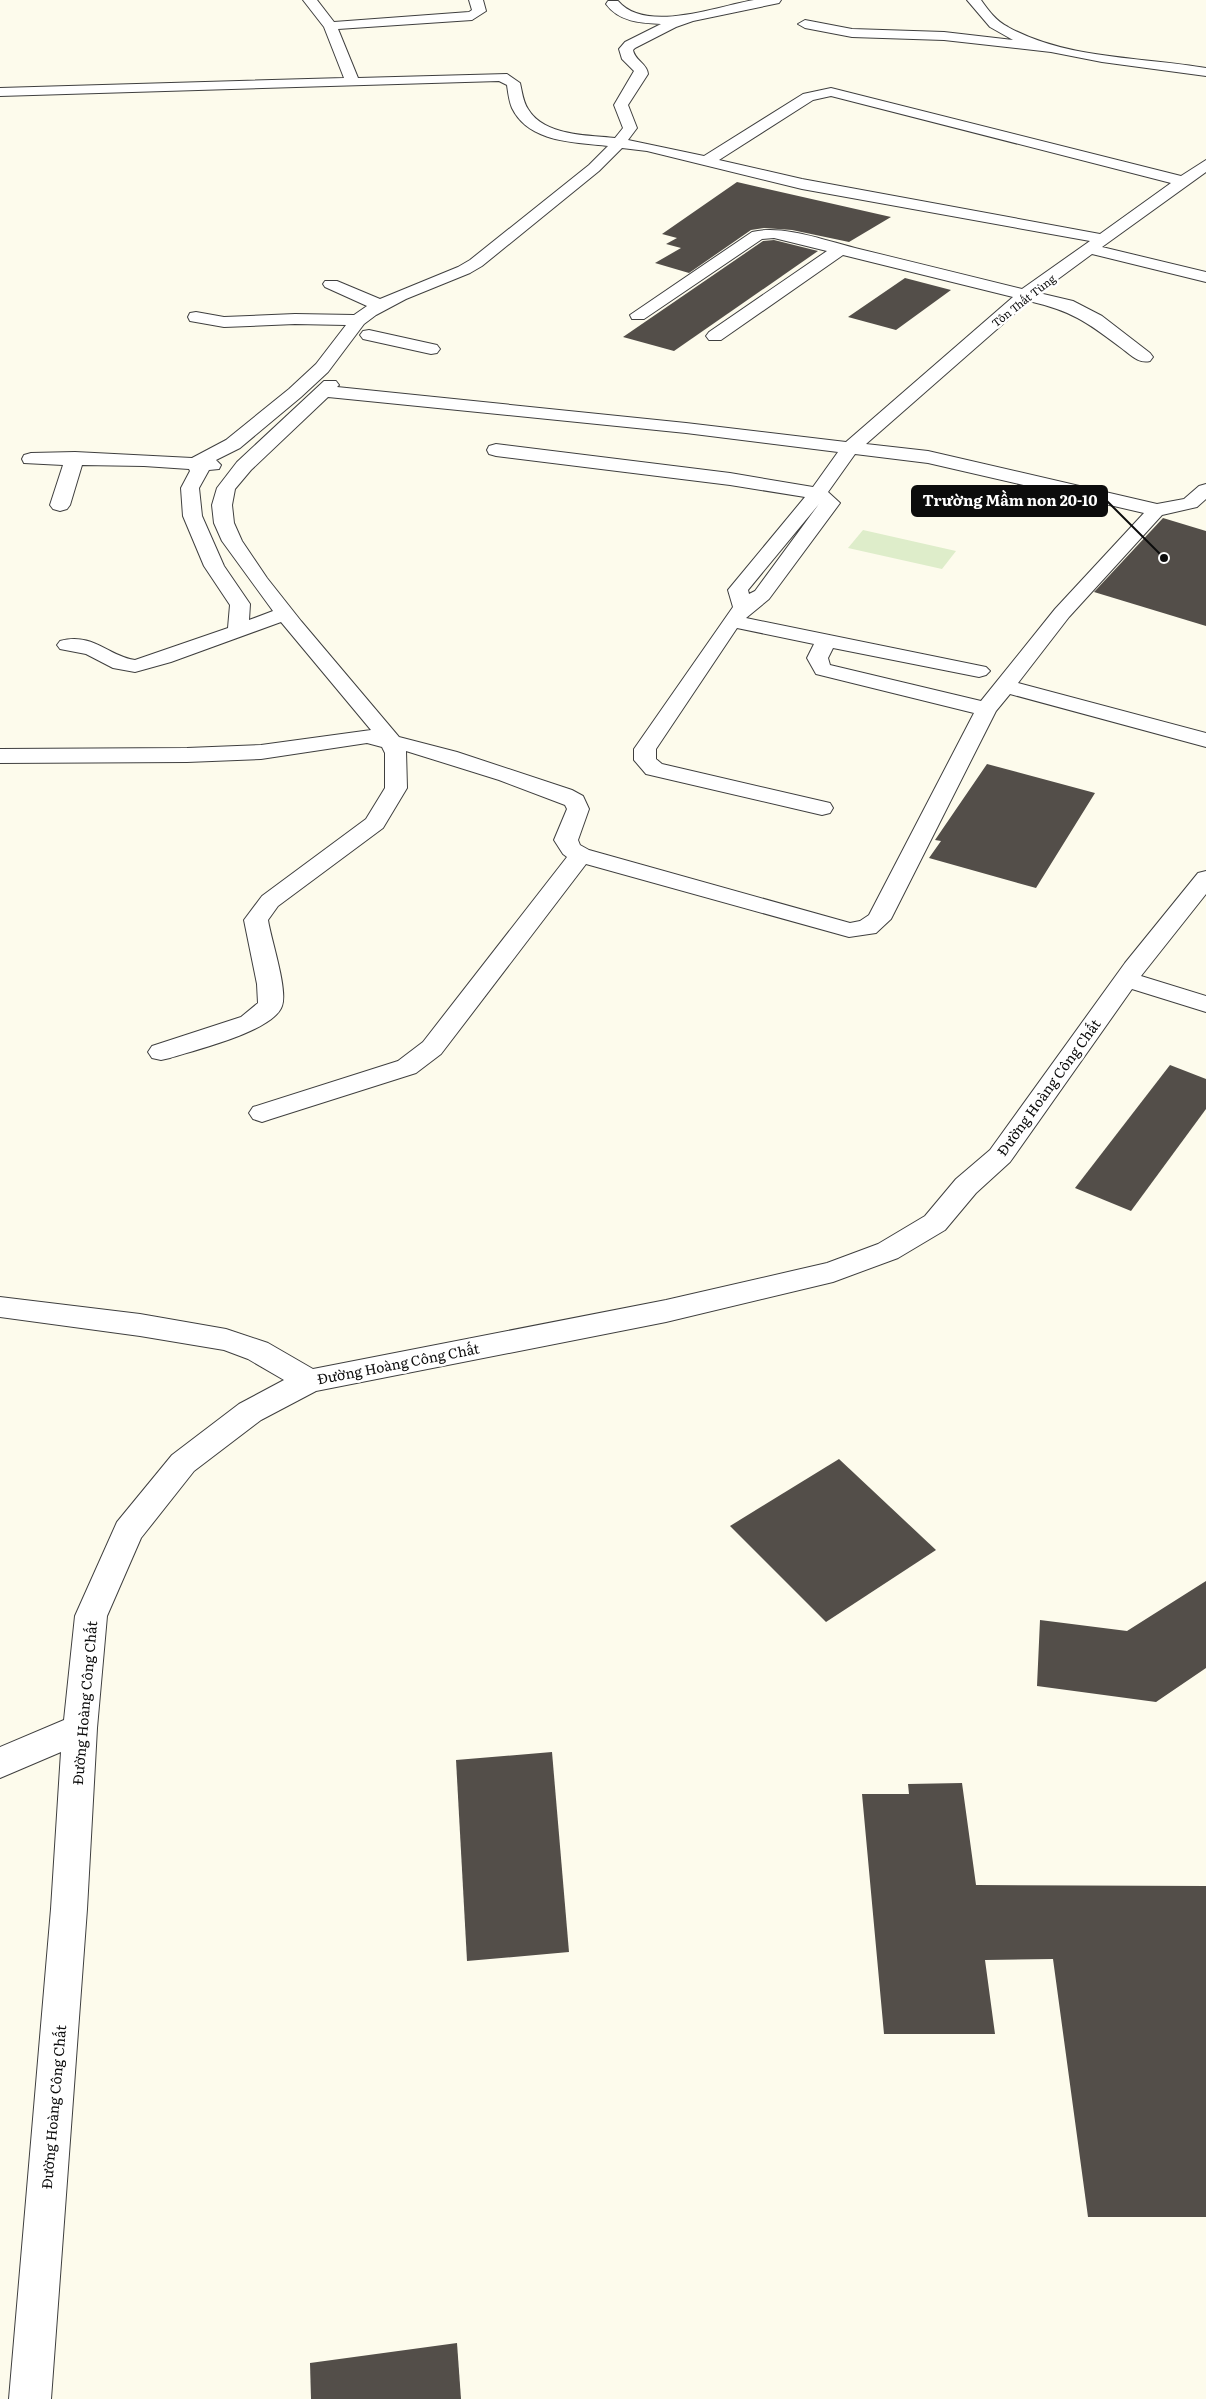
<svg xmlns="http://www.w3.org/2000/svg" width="1206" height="2399" font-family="Literata,serif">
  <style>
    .pitch { fill: #deedca }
    .building { fill: #534e49 }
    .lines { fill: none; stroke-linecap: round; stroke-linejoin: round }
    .minor-casing { stroke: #3f3f3f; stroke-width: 2 }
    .minor { fill: #fff; fill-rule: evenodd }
    .labels { text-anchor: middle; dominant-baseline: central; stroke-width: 5; stroke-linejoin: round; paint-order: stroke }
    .far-street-label { font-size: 11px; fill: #0c0c0c; stroke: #fff }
    .street-label { font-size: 14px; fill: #0c0c0c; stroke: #fff }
    .leader { fill: none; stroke: #0c0c0c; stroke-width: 2 }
    .callout-dot { fill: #0c0c0c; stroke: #fff; stroke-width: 2 }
    .callout { fill: #0c0c0c; stroke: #0c0c0c; stroke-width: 2 }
    .callout-label { font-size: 15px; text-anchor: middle; font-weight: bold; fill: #fff }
  </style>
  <rect width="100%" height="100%" fill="#fdfbec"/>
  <path class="pitch" d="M863,530L956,551L942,569L848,548Z"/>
  <g class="building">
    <path d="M737,182L891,217L849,242L792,230L764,228L751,230L689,273L655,263L681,248L666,244L677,238L662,234Z"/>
    <path d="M774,240L818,251L674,351L623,337L763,241Z"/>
    <path d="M905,278L951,290L896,330L848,317Z"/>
    <path d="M1163,518L1206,531V626L1094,592Z"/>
    <path d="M987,764L1095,793L1036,888L929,858L941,841L935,840Z"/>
    <path d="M1170,1065L1206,1079V1109L1131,1211L1075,1188Z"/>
    <path d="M839,1459L936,1550L826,1622L730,1526Z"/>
    <path d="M1206,1581V1668L1156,1702L1037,1686L1040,1620L1127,1631Z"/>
    <path d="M552,1752L569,1952L467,1961L456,1760Z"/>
    <path d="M962,1783L976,1885L1206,1886V2217H1088L1053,1959L985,1960L995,2034H884L862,1794H909L908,1784Z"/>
    <path d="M457,2343L461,2399H311L310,2363Z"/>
  </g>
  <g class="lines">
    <g class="minor-casing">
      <g id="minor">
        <path d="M303,0H317L334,22L469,12L472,10L469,0H483L486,11L472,20L338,29L358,78L507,74L520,83C522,91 523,102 528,109C544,136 587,135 615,138L623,128L614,105L634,71L622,59L619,49L625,42L661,24C641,23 619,22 606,4L608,1H618C646,34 718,6 754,0C762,0 772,0 781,0L779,3L693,21L676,27L635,48L633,50C635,61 647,63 648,74L628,105L637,128L628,140L704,156L803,94L831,88L1181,176L1206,160V172L1102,247L1206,272V282L1092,254L1039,293L1073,301L1102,316L1150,353L1153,357L1150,361C1138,364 1130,354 1120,347C1086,321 1071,311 1029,301L866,444L928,451L1157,504L1184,499L1199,486L1206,484V499L1197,507L1162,515L1069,617L1018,683L1206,733V747L1010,694L996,711L891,919L876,933L849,937L586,864L441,1054L416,1073L271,1119L262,1122L253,1119L249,1113L253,1107L398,1061L423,1042L567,857L563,854L554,840L567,809L565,805L499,780L406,751L407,788L383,828L278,906L268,920C271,940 288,989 282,1006C274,1031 195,1050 170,1058L161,1060L152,1058L148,1052L152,1046L241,1017L258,1003L257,984L244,920L262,896L366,819L385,788V753L382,747L367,743L261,759L187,762L0,763V749L187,748L261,745L371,730L281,622L171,662L135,672L113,668L86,654L60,649L57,645L60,641C93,632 108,656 135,660L228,628L230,605L204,566L183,516L181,488L190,471L189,469L144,466L82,465L70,505L67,509L60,511L53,509L50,505L63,465L24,463L22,459L24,455L31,453L75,452L192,458L226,440L289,389L316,364L346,325L295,324L224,327L190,321L188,317L190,313L196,312L224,317L295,314L354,315L367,306L325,287L323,284L325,281H337L380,299L458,267L470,260L589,165L608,146C575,142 529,143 512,108C509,101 508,92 507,85L499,81L0,96V88L344,78L324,27ZM831,96L1171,183L1100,234L802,179L719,160L813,100ZM622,148L647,151L802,189L1090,241L1022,289C968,276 914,262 859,249C829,242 784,224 752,232L630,315L632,319H644L762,239L774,238L827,251L709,332L706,336L709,340H721L843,255L1013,297L846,442L686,423L337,387L339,385L336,381H324L237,462L217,488L212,505L214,523L222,541L273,611L249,620L250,604L224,566L202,516L199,488L209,470L219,469L221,465L216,460L240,448L301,397L328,372L364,324L376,315L406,299L470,273L482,266L599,171ZM328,397L686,433L838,452L813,487L730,473L496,444L489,446L487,450L489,454L496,456L730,485L805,497L728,590L733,607L634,749V760L646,774L822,815L830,813L833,808L830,803L662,764L656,759V749L737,628L814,644L807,658L816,674L974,713L869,915L860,921L850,923L589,850L580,845L578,840L589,809L583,796L572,790L457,752L399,737L301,621L267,578L242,541L234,523L232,505L235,489L251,470ZM855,454L928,463L1144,513L1055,609L981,701L830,665L828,658L833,648L979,677L986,675L990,671L986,667L746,618L769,599L840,503L828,492ZM819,504L755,591L749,594L748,590Z"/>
        <path d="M967,0H981C988,10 996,21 1008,27C1065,59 1142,57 1206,68V76L1102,62L1051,52L944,40L852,37L805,28L798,24L805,20L852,29L944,32L1013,40L990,27Z"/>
        <path d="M369,330L437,345L440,349L437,353L431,354L363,339L360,335L363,331Z"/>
        <path d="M1206,871V894L1141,976L1206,996V1012L1132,989L1010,1162L976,1193L945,1230L898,1258L833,1282L666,1322L316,1391L261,1420L194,1471L141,1538L107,1616L97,1728L87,1909L51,2399H9L51,1909L61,1752L0,1778V1747L64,1720L75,1616L117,1522L172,1455L239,1404L284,1380L248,1359L224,1350L140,1336L0,1317V1297L140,1314L226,1329L268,1343L313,1369L666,1300L827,1263L878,1244L925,1216L956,1179L990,1150L1125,963L1198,873Z"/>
      </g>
    </g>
    <use href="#minor" class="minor"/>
  </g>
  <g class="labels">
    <g class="far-street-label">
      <text transform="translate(1023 300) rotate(-38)">Tôn Thất Tùng</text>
    </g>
    <g class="street-label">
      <text transform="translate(1048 1087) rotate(-54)">Đường Hoàng Công Chất</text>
      <text transform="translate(398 1363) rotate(-11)">Đường Hoàng Công Chất</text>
      <text transform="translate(84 1703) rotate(-85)">Đường Hoàng Công Chất</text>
      <text transform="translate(53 2107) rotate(-85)">Đường Hoàng Công Chất</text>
    </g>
  </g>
  <path class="leader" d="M1164 558L1107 501"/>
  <circle class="callout-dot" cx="1164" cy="558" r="5"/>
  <rect class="callout" x="912" y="486" width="195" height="30" rx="5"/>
  <g class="callout-label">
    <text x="1010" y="506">Trường Mầm non 20-10</text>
  </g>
</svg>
